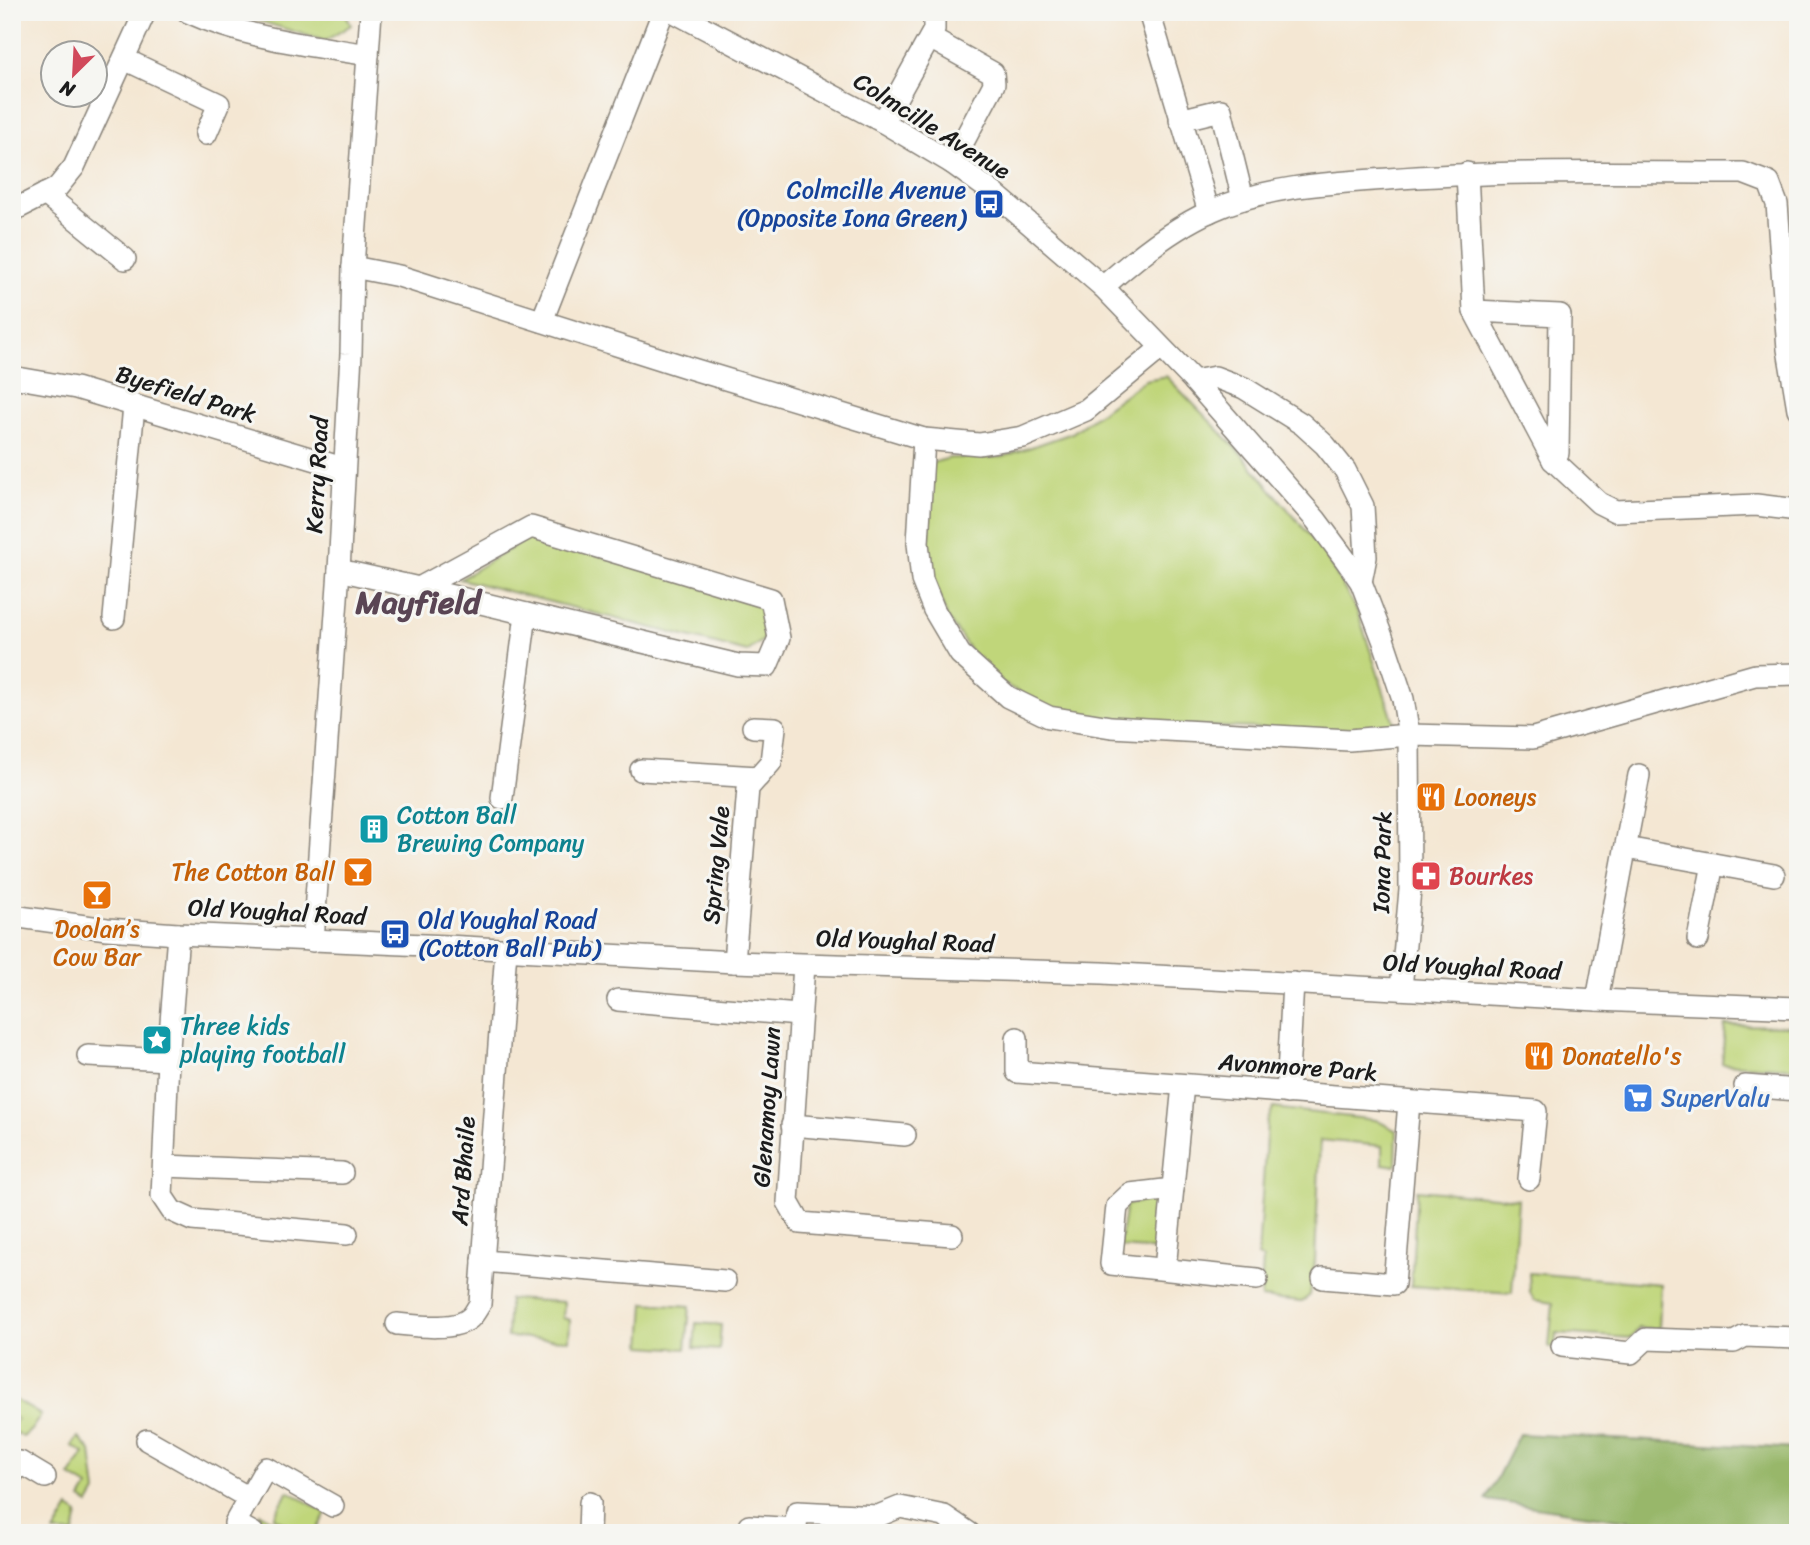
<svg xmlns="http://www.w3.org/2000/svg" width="1810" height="1545" font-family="Sriracha,sans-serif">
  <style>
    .green { fill: #c0d67a; stroke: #6e794b; stroke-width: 2 }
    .forest { fill: #98b76a; stroke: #5a6a43; stroke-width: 2 }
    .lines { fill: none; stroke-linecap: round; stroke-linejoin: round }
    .minor-casing { stroke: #888278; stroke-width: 24 }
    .minor { stroke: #fff; stroke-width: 21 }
    .labels { text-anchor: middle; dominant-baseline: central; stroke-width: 6; stroke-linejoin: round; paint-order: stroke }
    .street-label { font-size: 24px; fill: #1c1c1c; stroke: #f6f6f2 }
    .transit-label { font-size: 24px; fill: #164399; stroke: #f6f6f2; text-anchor: end }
    .food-label { font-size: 24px; fill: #c56008; stroke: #f6f6f2; text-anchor: start }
    .culture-label { font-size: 24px; fill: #0d838f; stroke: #f6f6f2; text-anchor: start }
    .health-label { font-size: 24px; fill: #be3a42; stroke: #f6f6f2; text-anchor: start }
    .shop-label { font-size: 24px; fill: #366cbe; stroke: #f6f6f2; text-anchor: start }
    .district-label { font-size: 32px; font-weight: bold; fill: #5a4554; stroke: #f6f6f2 }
  </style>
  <rect width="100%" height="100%" fill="#f6f6f2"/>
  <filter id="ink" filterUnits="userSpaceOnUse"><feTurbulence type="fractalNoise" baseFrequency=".0143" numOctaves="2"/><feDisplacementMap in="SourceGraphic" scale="14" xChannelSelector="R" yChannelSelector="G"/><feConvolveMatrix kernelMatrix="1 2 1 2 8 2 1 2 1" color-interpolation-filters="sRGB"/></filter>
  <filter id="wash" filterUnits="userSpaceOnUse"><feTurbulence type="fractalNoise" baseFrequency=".00686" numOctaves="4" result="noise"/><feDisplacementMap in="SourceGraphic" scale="28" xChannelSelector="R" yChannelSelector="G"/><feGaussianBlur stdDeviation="1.57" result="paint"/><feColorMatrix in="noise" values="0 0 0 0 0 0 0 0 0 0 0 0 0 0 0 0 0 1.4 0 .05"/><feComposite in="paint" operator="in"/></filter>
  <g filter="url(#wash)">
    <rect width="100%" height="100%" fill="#f4e7d3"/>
    <g class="green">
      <path d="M230,12H345L351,25L325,41Z"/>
      <path d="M1166,376L1239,451L1322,550L1358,613L1397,732L1156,725L1053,712L987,674L947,617L928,566L931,463L950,458L1002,457L1072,433L1145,380Z"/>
      <path d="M533,535L757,604L768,619L763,640L747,652L460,579Z"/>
      <path d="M1725,1025L1798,1026V1068L1722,1064Z"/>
      <path d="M1273,1108L1376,1120L1397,1131L1396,1166L1382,1164V1146L1320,1140L1315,1261L1310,1295L1302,1302L1261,1298L1263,1259L1258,1256L1267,1122Z"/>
      <path d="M1417,1190L1518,1199L1512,1293L1411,1286Z"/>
      <path d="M1161,1197V1250L1119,1247L1126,1205Z"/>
      <path d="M1529,1273L1661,1284L1659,1328H1639L1631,1338L1556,1333L1555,1348L1549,1347L1553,1303L1534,1300L1530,1292Z"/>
      <path d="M509,1299L564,1302L563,1318L570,1320L569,1340L507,1337Z"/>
      <path d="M645,1303L690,1306L686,1349L642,1346Z"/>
      <path d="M696,1323L721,1325L719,1350L694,1348Z"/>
      <path d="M12,1398L41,1415L31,1430L23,1437L16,1433L13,1439L12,1427L17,1419L12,1416Z"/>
      <path d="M78,1437L91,1451L96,1492L89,1504L81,1499L88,1487L70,1476L84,1453L72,1446Z"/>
      <path d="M288,1491L326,1513L315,1533H302L274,1517Z"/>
      <path d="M69,1508L78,1514L74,1533H54Z"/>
      <path d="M260,1513L293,1532L266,1533L258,1524Z"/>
    </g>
    <path class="forest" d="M1519,1434L1798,1449V1515L1790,1533H1714L1486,1500Z"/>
  </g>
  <g filter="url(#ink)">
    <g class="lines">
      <g class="minor-casing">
        <g id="minor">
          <path d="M188,12C245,38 307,45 368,55"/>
          <path d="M674,12L883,122L952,163L995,194L1103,287L1194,381L1316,520L1345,559L1361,582L1384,642L1403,699L1409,735L1410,890L1401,989"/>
          <path d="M1149,12L1209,212"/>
          <path d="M930,38L993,73L994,84L952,163"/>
          <path d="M124,59L219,104L206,134"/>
          <path d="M1180,120L1221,110L1243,199"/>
          <path d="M883,122L934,30V12"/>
          <path d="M1467,173L1474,311L1553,460L1599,503L1615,511L1756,505L1798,510"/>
          <path d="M45,194L125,259"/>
          <path d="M12,211L57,188L74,167L145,12"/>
          <path d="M353,267L399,276L686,367L924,439L979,444L1023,437L1086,410L1161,348"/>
          <path d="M1103,287C1133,260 1175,227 1211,211C1267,186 1328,183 1388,179C1506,170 1624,173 1743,173L1769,183L1777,204L1788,349L1798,409"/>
          <path d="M1474,311L1560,315L1558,453L1553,460"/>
          <path d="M542,321L663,12"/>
          <path d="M12,377L76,388L343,468"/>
          <path d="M1194,381L1215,377L1244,388L1302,424L1325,445L1345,470L1363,506L1366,557L1361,582"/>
          <path d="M924,439L918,543L922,580L934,610L960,654L1008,697L1049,717L1111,727L1349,740L1409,735L1533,738L1755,675L1798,674"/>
          <path d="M339,570L419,588L738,665L767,666L779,638L771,599L531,527L419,588"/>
          <path d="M114,618L134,406"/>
          <path d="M641,770L758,777"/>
          <path d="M502,798L526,614"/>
          <path d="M1626,848L1774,875"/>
          <path d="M12,916L107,929L178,934L447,946L734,962L1102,973L1597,1000L1798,1008"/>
          <path d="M178,934L168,1060L162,1196L172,1211L192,1220L347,1234"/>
          <path d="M1698,939L1713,864"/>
          <path d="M313,941L339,570L351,354L353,267L371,12"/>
          <path d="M734,962L748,788L771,762L775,728L753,727"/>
          <path d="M804,965L788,1202L800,1223L952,1235"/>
          <path d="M618,1000L799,1015"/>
          <path d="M1597,1000L1639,775"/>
          <path d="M1017,1038V1072L1536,1111L1529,1179"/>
          <path d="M88,1056L168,1060"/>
          <path d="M1745,1086L1798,1090"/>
          <path d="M1287,1093L1293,983"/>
          <path d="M792,1125L905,1135"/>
          <path d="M164,1166L342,1173"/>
          <path d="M1173,1189L1130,1194L1117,1206L1111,1264L1257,1279"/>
          <path d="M483,1261L725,1281"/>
          <path d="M1165,1269L1183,1085"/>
          <path d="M1323,1278L1394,1284L1409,1102"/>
          <path d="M397,1324C415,1326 456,1331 470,1318C474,1315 477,1308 480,1304L506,950"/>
          <path d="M1562,1346L1631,1353L1646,1339L1734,1342L1745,1336L1798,1338"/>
          <path d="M147,1440L249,1498"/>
          <path d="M12,1475L20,1462L45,1477"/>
          <path d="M749,1526L796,1529L797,1512L878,1516L900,1507L944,1516L969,1533"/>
          <path d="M253,1533L235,1523L266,1468L333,1506"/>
          <path d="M589,1533L590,1503"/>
        </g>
      </g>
      <use href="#minor" class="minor"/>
    </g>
  </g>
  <defs>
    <g id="bus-square" transform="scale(1.575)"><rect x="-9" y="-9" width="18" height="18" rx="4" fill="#1a4fb4" stroke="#f6f6f2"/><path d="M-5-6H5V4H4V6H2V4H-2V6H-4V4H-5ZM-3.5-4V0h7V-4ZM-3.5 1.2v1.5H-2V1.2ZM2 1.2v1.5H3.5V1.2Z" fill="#fff"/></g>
    <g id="restaurant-square" transform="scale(1.575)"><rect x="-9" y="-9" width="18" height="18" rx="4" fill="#e8710a" stroke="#f6f6f2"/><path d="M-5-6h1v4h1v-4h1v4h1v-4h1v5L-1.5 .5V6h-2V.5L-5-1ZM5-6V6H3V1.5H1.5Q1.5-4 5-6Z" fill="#fff"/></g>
    <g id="building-square" transform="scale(1.575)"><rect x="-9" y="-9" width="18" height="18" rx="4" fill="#0f9aa8" stroke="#f6f6f2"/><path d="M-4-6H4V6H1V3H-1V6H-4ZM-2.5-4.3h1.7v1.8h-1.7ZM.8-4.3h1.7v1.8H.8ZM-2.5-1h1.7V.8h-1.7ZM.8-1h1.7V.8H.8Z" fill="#fff"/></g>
    <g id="bar-square" transform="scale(1.575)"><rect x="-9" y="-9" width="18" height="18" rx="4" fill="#e8710a" stroke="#f6f6f2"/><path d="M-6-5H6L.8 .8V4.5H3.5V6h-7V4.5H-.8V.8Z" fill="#fff"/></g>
    <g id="pharmacy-square" transform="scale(1.575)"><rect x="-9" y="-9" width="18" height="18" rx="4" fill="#e0444e" stroke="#f6f6f2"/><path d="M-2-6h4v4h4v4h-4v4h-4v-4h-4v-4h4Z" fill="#fff"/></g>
    <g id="sight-square" transform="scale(1.575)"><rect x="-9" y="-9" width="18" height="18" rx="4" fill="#0f9aa8" stroke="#f6f6f2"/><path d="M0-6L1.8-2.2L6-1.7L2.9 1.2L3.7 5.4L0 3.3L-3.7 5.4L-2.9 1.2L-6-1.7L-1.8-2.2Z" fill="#fff"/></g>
    <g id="supermarket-square" transform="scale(1.575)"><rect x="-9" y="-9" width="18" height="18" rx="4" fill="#3f7fe0" stroke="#f6f6f2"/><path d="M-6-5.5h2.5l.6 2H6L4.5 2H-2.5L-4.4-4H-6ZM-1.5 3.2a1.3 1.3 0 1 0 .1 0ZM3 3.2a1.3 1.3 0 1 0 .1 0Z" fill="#fff"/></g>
  </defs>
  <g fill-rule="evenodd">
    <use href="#bus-square" x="989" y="204"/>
    <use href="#restaurant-square" x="1431" y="797"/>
    <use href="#building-square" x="374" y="829"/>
    <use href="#bar-square" x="358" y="872"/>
    <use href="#pharmacy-square" x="1426" y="876"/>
    <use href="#bar-square" x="97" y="895"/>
    <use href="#bus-square" x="395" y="934"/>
    <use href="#sight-square" x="157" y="1040"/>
    <use href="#restaurant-square" x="1539" y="1056"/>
    <use href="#supermarket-square" x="1638" y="1098"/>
  </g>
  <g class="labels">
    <g class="street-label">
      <text transform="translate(932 126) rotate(32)">Colmcille Avenue</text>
      <text transform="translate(186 394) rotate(17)">Byefield Park</text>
      <text transform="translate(317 475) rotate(-87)">Kerry Road</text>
      <text transform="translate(1382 862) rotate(-89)">Iona Park</text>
      <text transform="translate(716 865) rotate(-85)">Spring Vale</text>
      <text transform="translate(277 912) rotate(3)">Old Youghal Road</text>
      <text transform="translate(905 941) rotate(2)">Old Youghal Road</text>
      <text transform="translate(1472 967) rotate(3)">Old Youghal Road</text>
      <text transform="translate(1298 1067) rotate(4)">Avonmore Park</text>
      <text transform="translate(767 1107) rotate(-86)">Glenamoy Lawn</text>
      <text transform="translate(463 1171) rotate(-86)">Ard Bhaile</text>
    </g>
    <g class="transit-label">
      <text x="966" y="190">Colmcille Avenue<tspan x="966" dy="28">(Opposite Iona Green)</tspan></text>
      <text x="418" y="920" text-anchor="start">Old Youghal Road<tspan x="418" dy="28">(Cotton Ball Pub)</tspan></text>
    </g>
    <g class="food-label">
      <text x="1454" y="797">Looneys</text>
      <text x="335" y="872" text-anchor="end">The Cotton Ball</text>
      <text x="97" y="929" text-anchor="middle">Doolan’s<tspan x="97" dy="28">Cow Bar</tspan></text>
      <text x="1562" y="1056">Donatello's</text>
    </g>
    <g class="culture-label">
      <text x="397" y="815">Cotton Ball<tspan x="397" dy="28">Brewing Company</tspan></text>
      <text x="180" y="1026">Three kids<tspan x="180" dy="28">playing football</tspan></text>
    </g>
    <g class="health-label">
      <text x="1449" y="876">Bourkes</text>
    </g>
    <g class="shop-label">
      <text x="1661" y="1098">SuperValu</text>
    </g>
    <g class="district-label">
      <text x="418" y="602">Mayfield</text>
    </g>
  </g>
  <rect width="1810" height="1545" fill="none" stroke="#f6f6f2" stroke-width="42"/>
  <g transform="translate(74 74) rotate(204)"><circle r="33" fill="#f6f6f2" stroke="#9f9f9c" stroke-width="2"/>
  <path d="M0-5L12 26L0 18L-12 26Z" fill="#d1495b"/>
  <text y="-10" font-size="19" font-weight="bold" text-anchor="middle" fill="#1c1c1c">N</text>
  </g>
</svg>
